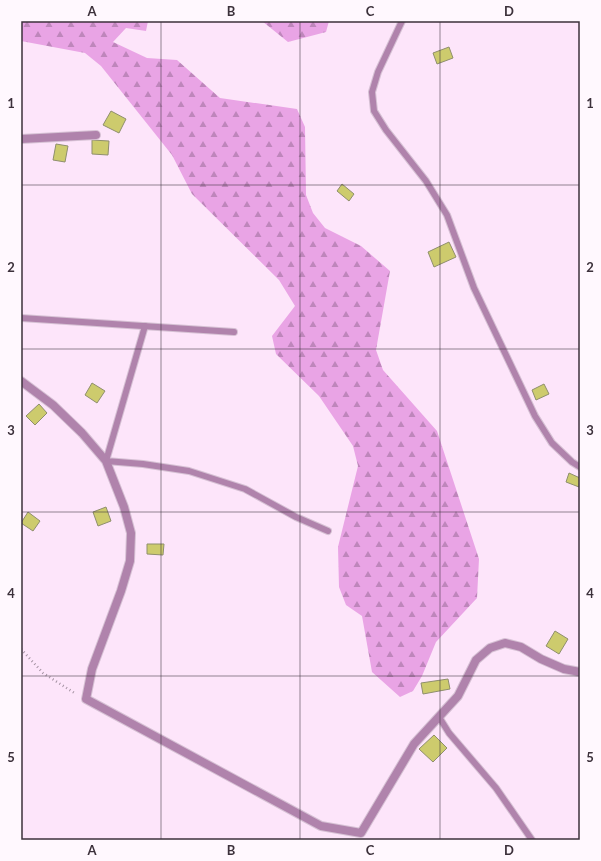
<svg xmlns="http://www.w3.org/2000/svg" width="601" height="861" font-family="Lato,sans-serif">
  <style>
    .forest { fill: url(#forest-firs) }
    .building { fill: #cdcb6d; stroke: #8f8f6d }
    .lines { fill: none; stroke-linecap: round; stroke-linejoin: round }
    .service-casing { stroke: #d6c1d4; stroke-width: 8 }
    .minor-casing { stroke: #d6c1d4; stroke-width: 10 }
    .path { stroke: #a593a3; stroke-width: 2.5; stroke-dasharray: 1 3; stroke-linecap: butt }
    .service { stroke: #b083ac; stroke-width: 6 }
    .minor { stroke: #b083ac; stroke-width: 8 }
    .grid { fill: none; stroke: #3c313b; stroke-width: 1; stroke-opacity: 0.55 }
    .neatline { fill: none; stroke: #3c313b; stroke-width: 1.5 }
    .grid-label { font-size: 13px; text-anchor: middle; font-weight: bold; fill: #3c313b }
  </style>
  <defs>
    <pattern id="forest-firs" width="22" height="20" patternUnits="userSpaceOnUse"><rect width="22" height="20" fill="#e9a4e5"/><path d="M5 1l3.5 6h-7zM16 11l3.5 6h-7z" fill="#be86bb"/></pattern>
  </defs>
  <rect width="100%" height="100%" fill="#fde5fa"/>
  <g class="forest">
    <path d="M21,21H148L146,31L126,28L113,42L147,58L177,60L220,98L297,109L305,127L306,195L313,213L325,228L361,246L390,271L376,350L383,370L437,431L479,559L477,598L436,642L422,676L413,691L400,697L372,672L362,616L346,605L339,587L338,547L358,466L353,446L319,396L276,354L272,336L295,306L279,280L192,194L172,155L101,66L85,53L21,41Z"/>
    <path d="M262,21H329L326,32L288,42Z"/>
  </g>
  <g class="building">
    <path d="M449,47L453,58L437,64L433,53Z"/>
    <path d="M111,111L126,119L119,133L103,125Z"/>
    <path d="M92,140L109,141L108,155L92,154Z"/>
    <path d="M56,144L68,146L65,162L53,160Z"/>
    <path d="M342,184L354,194L349,201L337,191Z"/>
    <path d="M449,242L456,257L434,267L428,252Z"/>
    <path d="M92,383L105,391L97,403L85,395Z"/>
    <path d="M544,384L549,394L536,400L532,390Z"/>
    <path d="M39,404L47,413L35,425L26,416Z"/>
    <path d="M569,473L580,478L579,487L566,482Z"/>
    <path d="M106,507L111,521L98,526L93,512Z"/>
    <path d="M28,512L40,521L33,531L21,523Z"/>
    <path d="M147,544H164L163,555L147,554Z"/>
    <path d="M555,631L568,639L559,654L546,646Z"/>
    <path d="M448,679L450,689L423,694L421,683Z"/>
    <path d="M434,735L447,748L433,762L419,749Z"/>
  </g>
  <g class="lines">
    <g class="service-casing">
      <g id="service">
        <path d="M402,21L378,72L372,92L374,111L386,130L426,181L447,215L474,288L535,416L552,443L572,462L580,467"/>
        <path d="M21,318L234,332"/>
        <path d="M145,326L106,461L143,464L189,471L245,489L296,517L328,531"/>
        <path d="M439,717L449,733L496,788L532,840"/>
      </g>
    </g>
    <g class="minor-casing">
      <g id="minor">
        <path d="M21,139L96,135"/>
        <path d="M21,381L53,405L82,433L106,461L124,507L131,533L130,561L121,591L92,669L86,699L321,826L361,833L414,744L458,696L476,660L490,648L505,643L521,647L541,659L564,669L580,672"/>
      </g>
    </g>
    <path class="path" d="M21,649L43,673L76,694"/>
    <use href="#service" class="service"/>
    <use href="#minor" class="minor"/>
  </g>
  <path class="grid" d="M161,21V840M300,21V840M440,21V840M21,185H580M21,349H580M21,512H580M21,676H580"/>
  <rect width="601" height="861" fill="none" stroke="#fff8fe" stroke-width="44"/>
  <rect x="22" y="22" width="557" height="817" class="neatline"/>
  <g class="grid-label">
    <text x="92" y="16">A</text>
    <text x="231" y="16">B</text>
    <text x="370" y="16">C</text>
    <text x="509" y="16">D</text>
    <text x="11" y="108">1</text>
    <text x="590" y="108">1</text>
    <text x="11" y="272">2</text>
    <text x="590" y="272">2</text>
    <text x="11" y="435">3</text>
    <text x="590" y="435">3</text>
    <text x="11" y="598">4</text>
    <text x="590" y="598">4</text>
    <text x="11" y="762">5</text>
    <text x="590" y="762">5</text>
    <text x="92" y="855">A</text>
    <text x="231" y="855">B</text>
    <text x="370" y="855">C</text>
    <text x="509" y="855">D</text>
  </g>
</svg>
